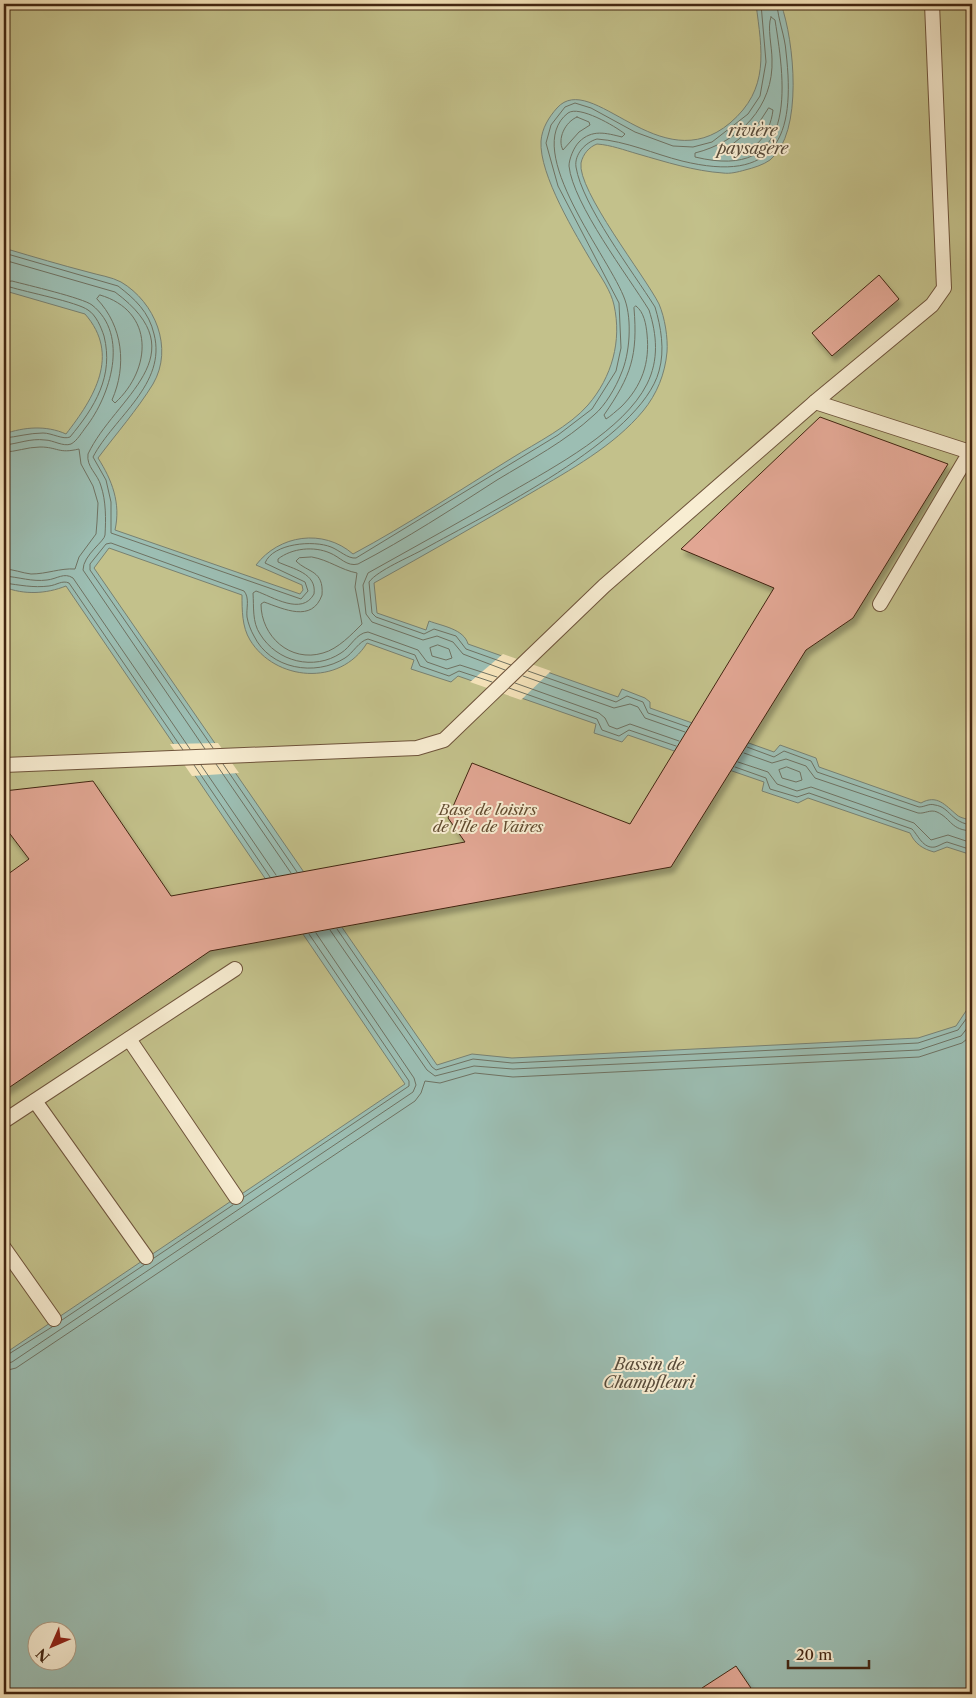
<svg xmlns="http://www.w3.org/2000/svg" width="976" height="1698" font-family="'Libre Caslon Text',serif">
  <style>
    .green { fill: #c3c18b; stroke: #82734e; fill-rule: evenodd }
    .water { fill: #9cbeb3; stroke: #788172; fill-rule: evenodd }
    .pier { fill: #f5e3ba }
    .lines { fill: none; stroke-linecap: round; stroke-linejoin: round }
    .shore { stroke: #6f7262; stroke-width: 1 }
    .building { fill: #e1a693; stroke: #422511; filter: url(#shadow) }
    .service-casing { stroke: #6f543b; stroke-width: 16 }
    .service { stroke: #f8edd2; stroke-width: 14 }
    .labels { text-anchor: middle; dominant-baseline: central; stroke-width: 4; stroke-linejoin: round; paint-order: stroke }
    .park-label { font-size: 15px; font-style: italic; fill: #624c30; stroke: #f8edd2 }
    .water-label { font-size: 16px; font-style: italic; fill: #584b3a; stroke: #f8edd2 }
  </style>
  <defs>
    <filter id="shadow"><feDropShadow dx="3" dy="5.5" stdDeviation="2.5" flood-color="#0004"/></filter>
  </defs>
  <rect width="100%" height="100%" fill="#f5e3ba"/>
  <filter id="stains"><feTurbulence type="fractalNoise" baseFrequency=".004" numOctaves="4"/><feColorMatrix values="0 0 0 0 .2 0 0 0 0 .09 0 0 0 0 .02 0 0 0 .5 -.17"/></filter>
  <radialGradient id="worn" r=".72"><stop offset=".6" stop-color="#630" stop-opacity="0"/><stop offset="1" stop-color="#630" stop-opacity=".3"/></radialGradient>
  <path class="green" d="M4,4H972V1694H4ZM38,1630H68V1660H38Z"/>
  <path class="water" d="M756,4H781C794,40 804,133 770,160C763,165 753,168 745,170C738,172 730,174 723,173C694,171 666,162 638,154C624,150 611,145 597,144C589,147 583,154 581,163C577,190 645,276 659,304C665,318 668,338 667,352C665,374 657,394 643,411C614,446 570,470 531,493C479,524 426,554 374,583L377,613L426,630L429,621C442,626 464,629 468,644L618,697L622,689L645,698L650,702V708L774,752L780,745L816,758L819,767L921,803C937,794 945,805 957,815C960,818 968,819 972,821V855L947,847L934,852C923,849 915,844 910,833L808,798L798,803L762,791L764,782L628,735L622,742L594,733L596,724L458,676L451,682L411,669L414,660L367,643C340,687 275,681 250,640C242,627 242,610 242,595L109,548L94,568L437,1065L472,1054L512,1058L918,1038L956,1026L972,1002V1694H4V1354L405,1084L66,586C46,594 24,595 4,587V434C24,427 46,425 66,434C94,398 121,355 85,314L9,292L4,295V244L7,249C34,257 61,265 88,272C98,275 112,277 121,282C155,302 174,348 153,384C137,410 116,434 98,458C112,480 121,503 115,530L300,594L303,590L302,585L256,565C279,535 323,528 353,554C407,525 460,490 512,458C536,443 570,426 588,405C612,377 622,341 614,305C611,291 601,277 593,264C576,235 539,175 541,141C542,128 549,117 557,108C592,69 660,182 730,123C770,89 762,51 756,4ZM38,1630H68V1660H38Z"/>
  <g class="pier">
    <path d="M503,654L551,671L521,700L470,682Z"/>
    <path d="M218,743L239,773L192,776L170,744Z"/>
  </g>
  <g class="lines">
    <g class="shore">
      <path d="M771,17L775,20C786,88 798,182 695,157V153C739,142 774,107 772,59C772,47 767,27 771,17Z"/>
      <path d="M769,108L773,110C770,136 752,157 725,154V150L758,124Z"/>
      <path d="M577,117L589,122L590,125L579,132L563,150C557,139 565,122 577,117Z"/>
      <path d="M4,253L118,286C135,299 149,312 154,334C167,384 114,417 93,457L106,480L111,502V533L301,599L308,591L305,582L265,563C273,543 314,540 331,547C339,550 348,559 356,558L558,435L592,409L616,371L621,348L619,303L558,186L546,143L551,125L565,107L575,103L591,108L635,132L673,146L693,147L712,142L748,114L760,96L766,62L761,4"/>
      <path d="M4,260L115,292C200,355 115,397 88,454C86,467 98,474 101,486C106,501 106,519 105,535C105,541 83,555 83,570L205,749"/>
      <path d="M4,282L12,281C27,285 83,298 92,305C130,335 110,396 86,427C82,432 77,441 71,444C63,447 53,440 45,440C30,438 18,444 4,445"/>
      <path d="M4,289L10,287C26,292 77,302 88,310C96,315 101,327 104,336C114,376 95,407 70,437C63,440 52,433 43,433C29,433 17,437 4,438"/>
      <path d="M100,295C155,311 152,369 115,403L112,400C127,366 123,326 97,299Z"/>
      <path d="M636,306C644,312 646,324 647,334C650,363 642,386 621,407C616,411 611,416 606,419L604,415C631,376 638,356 634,308Z"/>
      <path d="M4,452C16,452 27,447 40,447C58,447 58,454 79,449L81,464L93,486L98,503L97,522L96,534L79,557L75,569C60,568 47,574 31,574C22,573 13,569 4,569"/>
      <path d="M312,557C329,560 341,570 357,573L355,587L362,624C352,634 338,649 323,653C290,663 261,636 261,604L264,602C284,609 312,623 322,595C324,570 308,573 296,561L299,558Z"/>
      <path d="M4,576C19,577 32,582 47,580C57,579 64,572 73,578L190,749"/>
      <path d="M4,583C20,585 33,588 49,586C57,585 62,580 69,583L183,750"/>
      <path d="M438,645L449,649L452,658L446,660L432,656L430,648Z"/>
      <path d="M511,665L466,649L456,636L434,629L424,634L376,617L372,613L369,582C378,570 410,557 424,549C485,515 641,439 659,371C665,350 661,327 655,307C633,272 582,205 576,167C574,154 586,142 597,139C626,141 654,154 682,161C776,184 796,138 786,52C785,36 778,20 777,4"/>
      <path d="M528,671L616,702L627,696L643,702L648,713L688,727"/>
      <path d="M523,676L614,708L630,704L638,707L645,718L685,732"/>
      <path d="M497,677L460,665L447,669L427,662L418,650L368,632C356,633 351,647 341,653C314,671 277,662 260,634C252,622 254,607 253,593L256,591C273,597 302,616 314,594C317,573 293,569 278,562V559C292,548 314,546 330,553C340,557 347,567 358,564C406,539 452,509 497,480C530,460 566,441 594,415C605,406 616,387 621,374C630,354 632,320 625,300C611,259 520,150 568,113C579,105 615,126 625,134L622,137C606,133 592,129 579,142C574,147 569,159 569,166C573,204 628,276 649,310C657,335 659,360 647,384C624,430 554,467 511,492C464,520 416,546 368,573L363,585L366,614L372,622L423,640L437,636L453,642L463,654L505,670"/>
      <path d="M515,683L599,713L605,718L609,726L617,729L630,724L679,741"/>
      <path d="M509,688L597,719L602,730L619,736L629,730L676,746"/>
      <path d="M747,747L774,757L784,751L811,761L817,772L919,807C925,807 929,803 935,805C950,807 951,823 972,825"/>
      <path d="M213,748L90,570V564L106,544L111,543L244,591C250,598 246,609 247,617C248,623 251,631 254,636C270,669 315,677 345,658C353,653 359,641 368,639L415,655L420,666L449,676L459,671L492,682"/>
      <path d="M744,753L772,763L786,759L806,766L815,778L918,813C925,814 930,809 937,812C952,819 950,830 972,831"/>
      <path d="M738,762L768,772L777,784L797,791L811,787L914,823L931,840L948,835L972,843"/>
      <path d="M216,764L291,873"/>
      <path d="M223,764L297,872"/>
      <path d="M194,765L270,877"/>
      <path d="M201,765L276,875"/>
      <path d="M735,767L766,778L770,789L797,797L809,793L912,829C918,835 923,849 935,847C939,846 943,843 947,842L972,850"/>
      <path d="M787,767L800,772L802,780L796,782L782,778L779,770Z"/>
      <path d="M337,929L432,1067L436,1070L473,1059L512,1063L918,1043L958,1030L972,1011"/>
      <path d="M330,930L427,1070L435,1076L474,1066L513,1069L919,1050L961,1036L972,1022"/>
      <path d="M244,1197L409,1086V1081L309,934"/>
      <path d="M154,1258L233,1205"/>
      <path d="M62,1320L144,1265"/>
      <path d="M4,1357L52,1327"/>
      <path d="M4,1364L12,1362L413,1092L416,1085L414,1078L316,933"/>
      <path d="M4,1371L16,1368L415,1101L421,1093L425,1081L440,1083L475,1073L513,1077L919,1057L962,1043L972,1035"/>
    </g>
  </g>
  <g class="building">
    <path d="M879,275L899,299L832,356L812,333Z"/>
    <path d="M820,417L948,464L853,618L806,650L671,867L210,951L4,1091V877L29,859L4,826V791L93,781L171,896L465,842L448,818L472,763L630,824L774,588L681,549Z"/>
    <path d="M736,1666L755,1694H706L702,1688Z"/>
  </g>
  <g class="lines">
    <g class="service-casing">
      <g id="service">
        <path d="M815,402L932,305L944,288L932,4"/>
        <path d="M4,765L417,748L444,740L604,586L815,402L970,452L880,604"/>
        <path d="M129,1039L236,1197"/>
        <path d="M35,1101L146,1257"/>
        <path d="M4,1121L235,969"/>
        <path d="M4,1248L54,1319"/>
      </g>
    </g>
    <use href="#service" class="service"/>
  </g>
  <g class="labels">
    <g class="park-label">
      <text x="488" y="809">Base de loisirs<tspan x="488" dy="17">de l'Île de Vaires</tspan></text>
    </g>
    <g class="water-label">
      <text x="753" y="130">rivière<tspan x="753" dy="18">paysagère</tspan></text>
      <text x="649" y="1364">Bassin de<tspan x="649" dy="18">Champfleuri</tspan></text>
    </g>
  </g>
  <rect width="976" height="1698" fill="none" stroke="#f5e3ba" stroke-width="20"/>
  <rect x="5" y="5" width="966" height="1688" fill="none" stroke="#422511" stroke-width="2.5"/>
  <rect x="10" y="10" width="956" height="1678" fill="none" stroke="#422511"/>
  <g transform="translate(52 1646) rotate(225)"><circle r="24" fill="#f8edd2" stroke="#af9d85"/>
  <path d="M0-4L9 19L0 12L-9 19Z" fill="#8f2418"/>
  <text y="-8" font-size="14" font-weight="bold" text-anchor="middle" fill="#422511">N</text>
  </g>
  <path d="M788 1660v8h81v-8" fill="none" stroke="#422511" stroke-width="2.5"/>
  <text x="796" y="1660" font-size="15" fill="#422511" stroke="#f8edd2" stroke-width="4" paint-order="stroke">20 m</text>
  <rect width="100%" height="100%" filter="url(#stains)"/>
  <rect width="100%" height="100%" fill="url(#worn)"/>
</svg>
